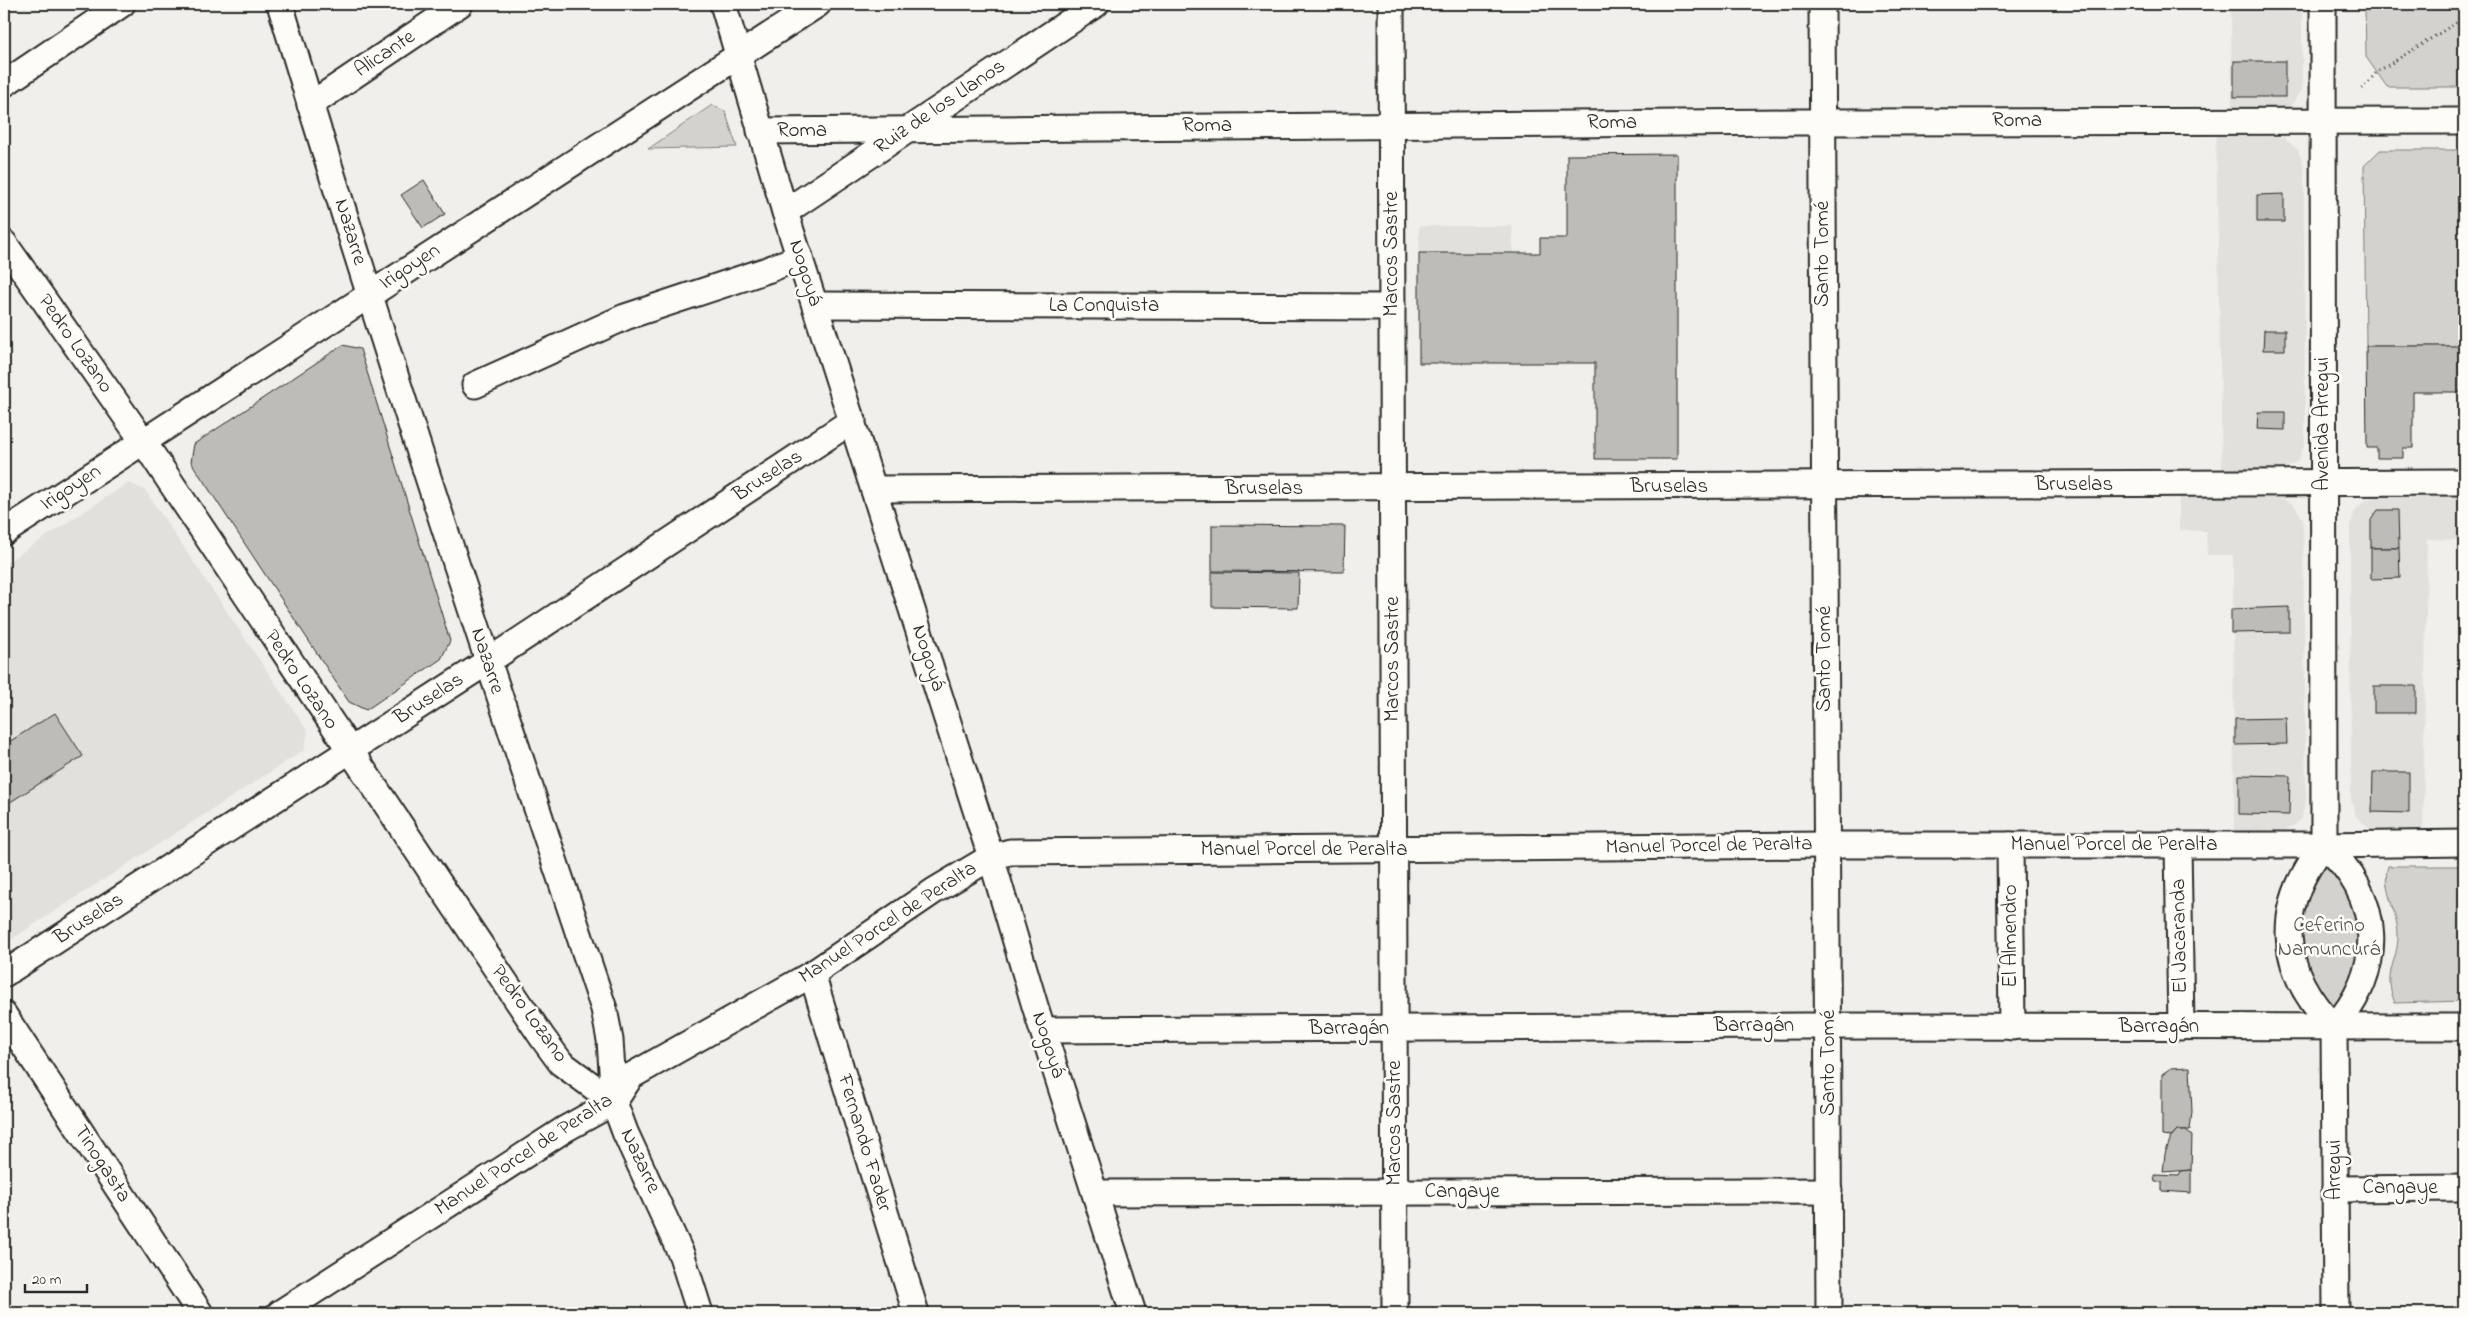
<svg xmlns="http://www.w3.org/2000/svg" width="2468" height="1317" font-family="'Indie Flower',sans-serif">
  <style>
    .built { fill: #e1e0dc }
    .green { fill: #d3d2cf; stroke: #7f7e7d }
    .building { fill: #bdbcb8; stroke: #2b2b2b }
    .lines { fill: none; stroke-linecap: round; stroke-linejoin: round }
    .minor-casing { stroke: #2b2b2b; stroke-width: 29 }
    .path { stroke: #2b2b2b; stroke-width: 3; stroke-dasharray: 1 4; stroke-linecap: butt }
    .minor { stroke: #fdfcf7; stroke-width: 25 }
    .labels { text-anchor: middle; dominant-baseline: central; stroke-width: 5; stroke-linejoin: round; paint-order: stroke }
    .street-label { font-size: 21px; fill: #2b2b2b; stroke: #fdfcf7 }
    .park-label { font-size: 21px; fill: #555554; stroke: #fdfcf7 }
  </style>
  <rect width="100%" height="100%" fill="#f0efeb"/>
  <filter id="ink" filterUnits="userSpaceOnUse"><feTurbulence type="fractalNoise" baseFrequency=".02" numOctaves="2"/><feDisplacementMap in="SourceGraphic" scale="10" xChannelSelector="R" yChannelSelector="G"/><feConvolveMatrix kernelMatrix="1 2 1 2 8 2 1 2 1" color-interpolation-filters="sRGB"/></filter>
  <g filter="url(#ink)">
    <g class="built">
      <path d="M2231,4H2302V88L2293,103L2285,108L2232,111Z"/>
      <path d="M2216,136H2272L2284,138L2298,150L2304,167L2305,442L2298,461L2279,472H2222Z"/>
      <path d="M1419,226H1512L1513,253H1419Z"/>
      <path d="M128,483L145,490L308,732L304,750L7,942H4V564Z"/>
      <path d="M2379,496H2464V540L2427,539L2423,832H2382L2370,829L2356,816L2351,800L2350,525L2355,511L2360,505L2366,500Z"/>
      <path d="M2179,497L2281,498L2294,505L2303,519L2306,801L2301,818L2296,824L2284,830L2234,832L2233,555H2207L2206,531L2179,530Z"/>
    </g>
    <g class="green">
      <path d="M2365,4H2464V87H2387L2366,57Z"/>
      <path d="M712,105L725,111L737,147L648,149Z"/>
      <path d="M2380,150H2464V346H2366L2364,166Z"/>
      <path d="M2388,866H2464V1001L2395,1003C2382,971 2398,964 2398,935C2398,912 2381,888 2388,866Z"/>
      <path d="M2326,868L2337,870C2344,886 2354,903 2358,920C2364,940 2353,997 2333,1005H2328L2301,965L2302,903L2321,869Z"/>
    </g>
    <g class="building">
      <rect x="2234" y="61" width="51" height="36"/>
      <path d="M1677,154V459H1595V363H1419V253H1540V238H1567V155Z"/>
      <path d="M424,180L445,214L423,228L401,195Z"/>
      <path d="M2284,194V222H2257V195Z"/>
      <path d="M2264,330H2285V350H2263Z"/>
      <path d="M343,345L360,349L450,641L441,659L366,710L349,702L191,462L194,444Z"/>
      <path d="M2366,346H2464V392H2413V448H2403V458H2377V448H2367Z"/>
      <path d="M2258,412H2285V430L2257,429Z"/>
      <path d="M2378,510H2398L2399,548H2371V520Z"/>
      <path d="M1212,525L1345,526L1344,572L1212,571Z"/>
      <path d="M2371,548H2399L2400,578L2371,579Z"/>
      <path d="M1212,572L1299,573L1298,608L1212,607Z"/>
      <path d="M2289,607V632L2231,633V609Z"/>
      <rect x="2374" y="686" width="42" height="27"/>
      <path d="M55,713L83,756L4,806V745Z"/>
      <path d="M2286,718L2287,744L2235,745V719Z"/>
      <path d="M2373,772H2409V813L2372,812Z"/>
      <path d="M2239,775L2290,776L2289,815L2239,814Z"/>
      <path d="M2190,1067L2192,1112L2190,1130H2177L2171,1137L2162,1136V1074L2171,1068Z"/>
      <path d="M2177,1130H2186L2192,1135L2191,1170L2163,1172L2165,1154L2171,1137Z"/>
      <path d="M2191,1170V1193L2162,1191V1182H2155L2154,1175L2179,1176L2181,1171Z"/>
    </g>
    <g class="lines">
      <g class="minor-casing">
        <g id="minor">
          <path d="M280,4C381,341 492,675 604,1009L610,1040L614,1102L625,1132L682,1256L700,1313"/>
          <path d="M723,4L785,212L991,857L1035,1006L1133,1313"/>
          <path d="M1391,4L1395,1313"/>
          <path d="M1822,4L1829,1313"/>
          <path d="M2323,4L2324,845C2274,907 2278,971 2334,1027"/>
          <path d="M4,84L122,4"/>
          <path d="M310,105L460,4"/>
          <path d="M760,131L1797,122L2464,121"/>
          <path d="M785,212L1096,4"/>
          <path d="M4,243L143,441L542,1037L561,1063L614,1102"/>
          <path d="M815,305L1392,307"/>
          <path d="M475,385L625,317L767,270L800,257"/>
          <path d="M874,489L2464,482"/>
          <path d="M4,532L818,4"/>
          <path d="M2010,845L2012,1027"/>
          <path d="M2178,845L2181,1027"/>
          <path d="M2324,845C2383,897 2386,969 2334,1027"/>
          <path d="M4,974L487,662L853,420"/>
          <path d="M812,974L916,1313"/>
          <path d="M4,1015L200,1313"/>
          <path d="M2334,1027L2336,1313"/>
          <path d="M1044,1030L1805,1026L2464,1027"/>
          <path d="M2335,1189L2464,1188"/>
          <path d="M1095,1193L1829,1191"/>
          <path d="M280,1313L565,1129L614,1102L631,1076L812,974L934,891L991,857L1010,852L1826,845H2324L2464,843"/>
        </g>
      </g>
      <path class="path" d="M2362,89L2377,72L2464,18"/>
      <use href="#minor" class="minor"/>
    </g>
  </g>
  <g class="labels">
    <g class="street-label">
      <text transform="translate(385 54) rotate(-34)">Alicante</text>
      <text transform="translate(940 107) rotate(-34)">Ruiz de los Llanos</text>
      <text x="2017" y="121">Roma</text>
      <text x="1612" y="123">Roma</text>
      <text x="1207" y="126">Roma</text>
      <text x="802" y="131">Roma</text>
      <text transform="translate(350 232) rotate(73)">Nazarre</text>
      <text transform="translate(1392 254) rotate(-90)">Marcos Sastre</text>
      <text transform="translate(1823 254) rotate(-90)">Santo Tomé</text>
      <text transform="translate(410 267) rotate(-33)">Irigoyen</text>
      <text transform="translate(805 273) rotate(72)">Nogoyá</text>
      <text x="1104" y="306">La Conquista</text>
      <text transform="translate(75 344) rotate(55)">Pedro Lozano</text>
      <text transform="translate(2323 424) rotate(-90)">Avenida Arregui</text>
      <text transform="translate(768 476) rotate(-33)">Bruselas</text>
      <text x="2074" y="485">Bruselas</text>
      <text x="1669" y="487">Bruselas</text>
      <text transform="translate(71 488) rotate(-33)">Irigoyen</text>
      <text x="1264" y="489">Bruselas</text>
      <text transform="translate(928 658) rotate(72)">Nogoyá</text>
      <text transform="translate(1393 659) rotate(-90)">Marcos Sastre</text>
      <text transform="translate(1825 659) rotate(-90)">Santo Tomé</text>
      <text transform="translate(487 661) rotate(72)">Nazarre</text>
      <text transform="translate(301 680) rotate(56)">Pedro Lozano</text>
      <text transform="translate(429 699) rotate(-33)">Bruselas</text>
      <text x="2114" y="845">Manuel Porcel de Peralta</text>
      <text transform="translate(1709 846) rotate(-1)">Manuel Porcel de Peralta</text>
      <text x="1304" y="850">Manuel Porcel de Peralta</text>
      <text transform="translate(89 919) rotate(-33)">Bruselas</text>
      <text transform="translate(888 923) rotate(-33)">Manuel Porcel de Peralta</text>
      <text transform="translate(2011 936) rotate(-90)">El Almendro</text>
      <text transform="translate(2180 936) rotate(-91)">El Jacaranda</text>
      <text transform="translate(529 1014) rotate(54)">Pedro Lozano</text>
      <text x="1754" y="1026">Barragán</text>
      <text x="2159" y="1027">Barragán</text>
      <text x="1349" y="1029">Barragán</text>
      <text transform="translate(1048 1045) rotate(72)">Nogoyá</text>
      <text transform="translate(1829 1063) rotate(-90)">Santo Tomé</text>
      <text transform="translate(1395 1123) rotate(-90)">Marcos Sastre</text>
      <text transform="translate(864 1143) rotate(73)">Fernando Fader</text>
      <text transform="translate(524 1155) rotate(-33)">Manuel Porcel de Peralta</text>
      <text transform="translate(640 1161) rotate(65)">Nazarre</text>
      <text transform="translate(102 1164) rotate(57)">Tinogasta</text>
      <text transform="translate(2335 1170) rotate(-90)">Arregui</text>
      <text x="2400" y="1188">Cangaye</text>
      <text x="1462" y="1192">Cangaye</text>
    </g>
    <g class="park-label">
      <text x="2329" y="926">Ceferino<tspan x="2329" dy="24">Namuncurá</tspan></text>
    </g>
  </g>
  <rect width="2468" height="1317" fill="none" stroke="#fdfcf7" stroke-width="20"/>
  <rect x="10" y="10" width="2448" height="1297" fill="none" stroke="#2b2b2b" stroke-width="2" filter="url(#ink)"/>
  <path d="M25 1284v8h62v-8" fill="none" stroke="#2b2b2b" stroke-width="2.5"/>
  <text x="32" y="1284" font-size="15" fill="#2b2b2b" stroke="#fdfcf7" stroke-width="4" paint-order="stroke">20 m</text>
</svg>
